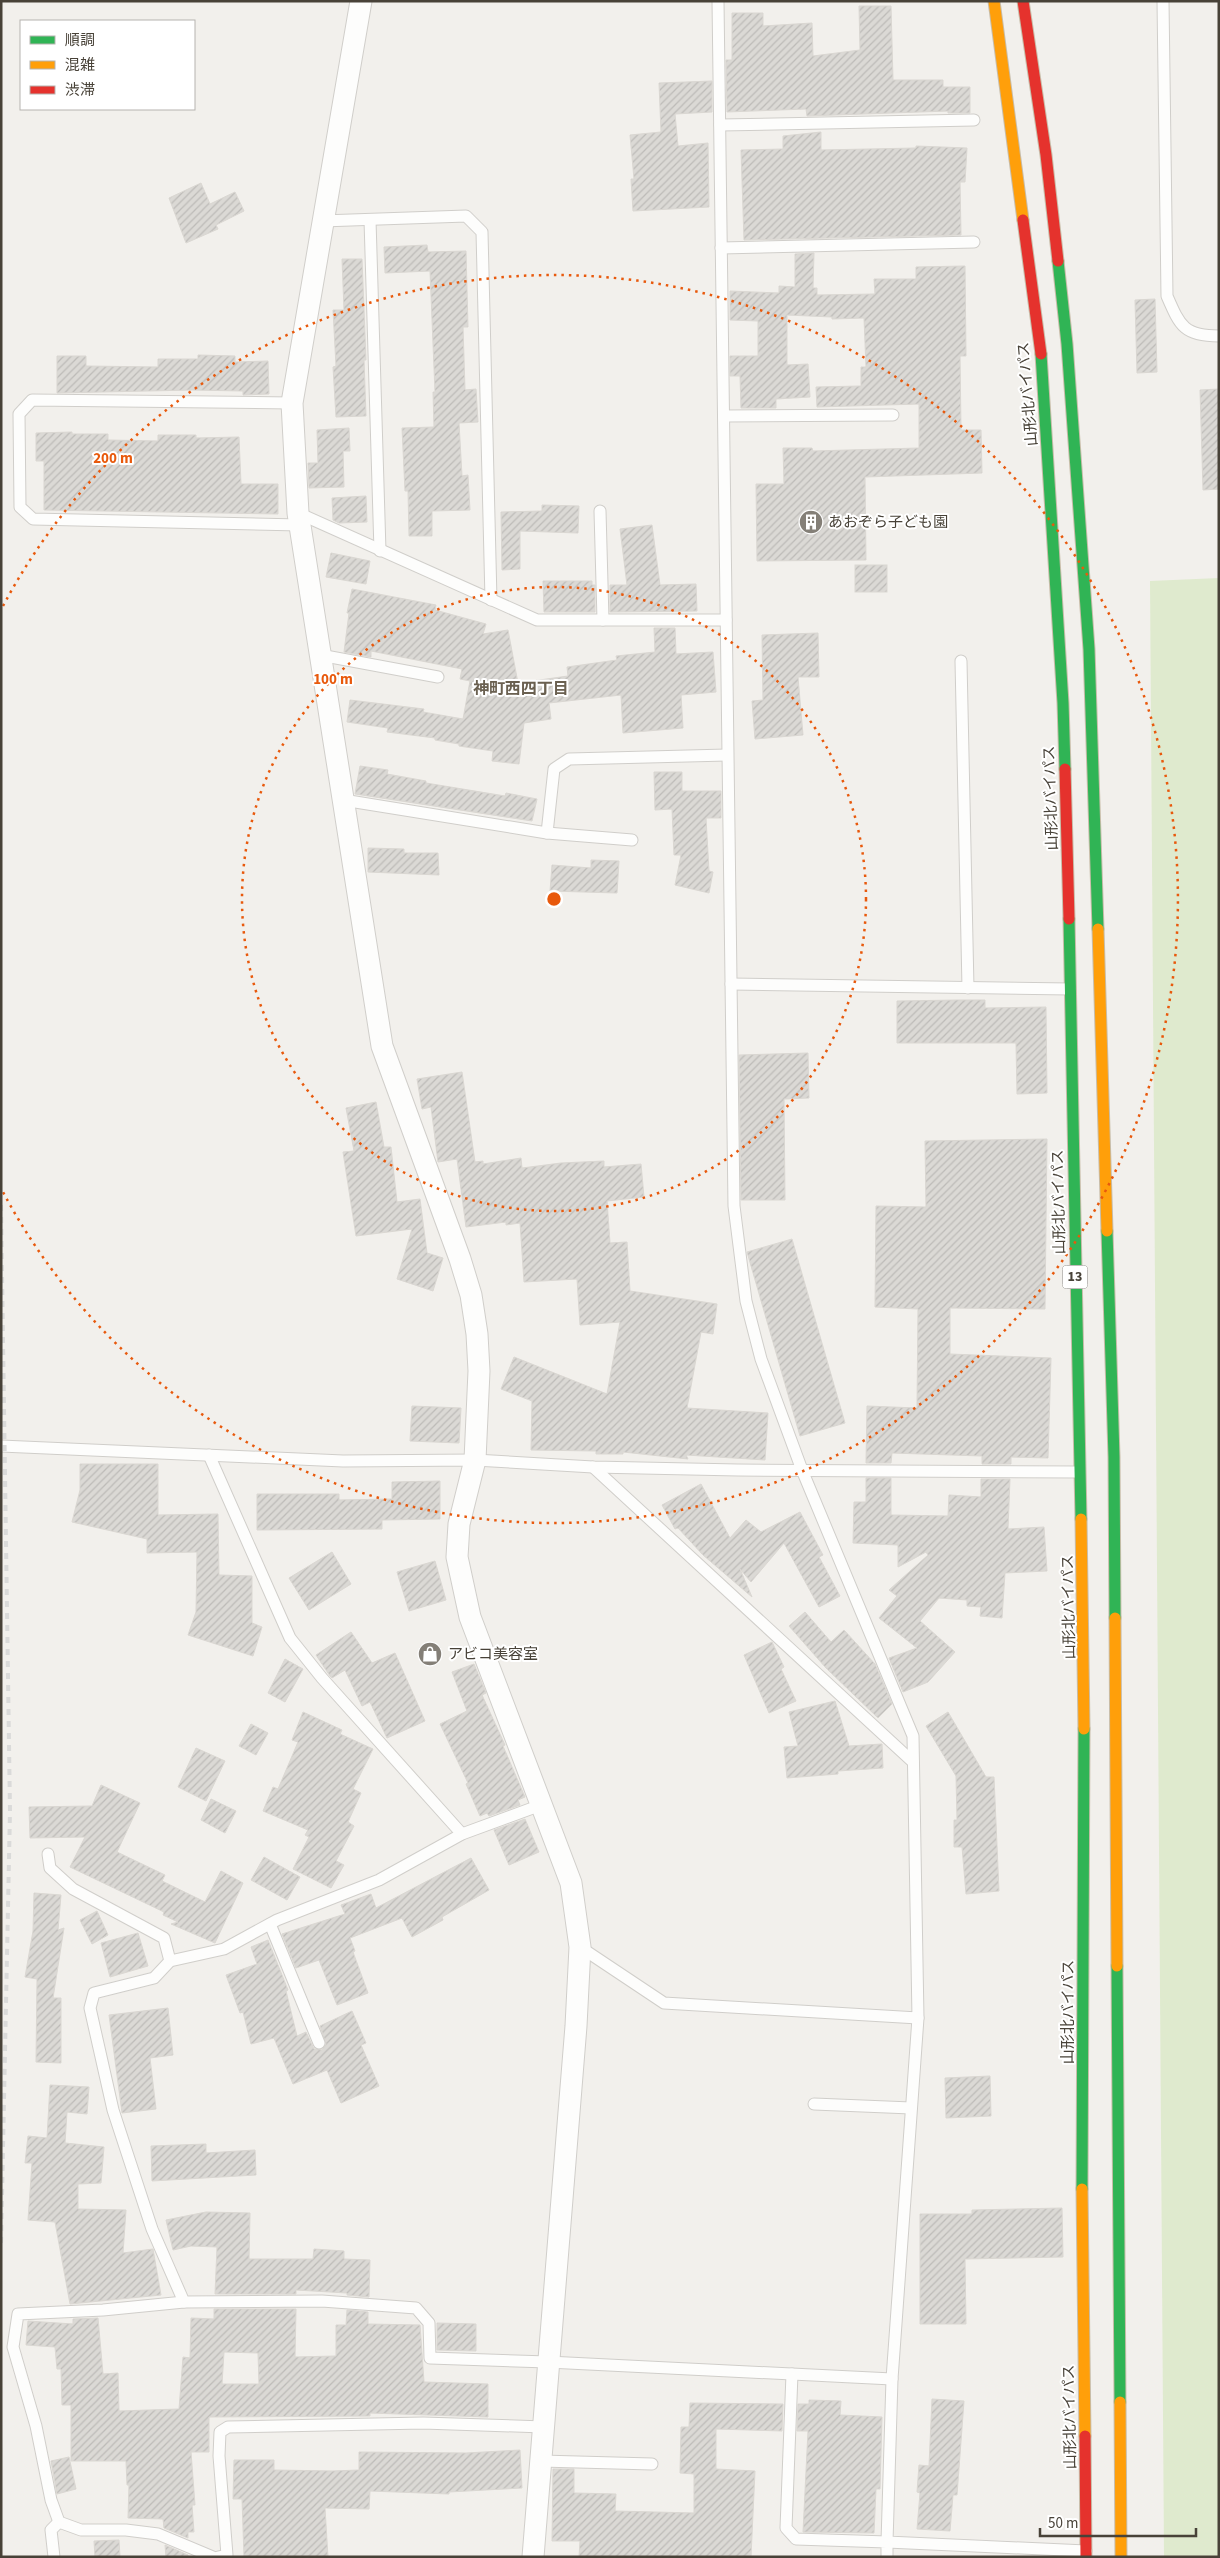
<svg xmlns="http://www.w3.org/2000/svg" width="1220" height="2558" font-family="'Source Sans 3','Noto Sans JP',sans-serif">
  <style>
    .grass { fill: #dfeace }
    .building { fill: url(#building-hatch); stroke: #dad7d2; fill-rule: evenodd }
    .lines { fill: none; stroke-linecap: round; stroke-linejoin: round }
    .lane-casing { stroke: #d0ceca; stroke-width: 13 }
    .street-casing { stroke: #d0ceca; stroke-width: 23 }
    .fast-casing { stroke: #c8bda9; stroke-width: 13 }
    .slow-casing { stroke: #c8bda9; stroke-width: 13 }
    .jam-casing { stroke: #c8bda9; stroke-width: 13 }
    .lane { stroke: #fdfdfc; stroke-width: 11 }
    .street { stroke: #fdfdfc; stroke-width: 21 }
    .fast { stroke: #30b455; stroke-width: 11 }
    .slow { stroke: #ff9f0a; stroke-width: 11 }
    .jam { stroke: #e5322d; stroke-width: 11 }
    .rail { stroke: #dadad9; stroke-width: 4; stroke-dasharray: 6 6; stroke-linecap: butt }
    .ring { fill: none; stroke: #e8590c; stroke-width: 2.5; stroke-dasharray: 2.5 5 }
    .labels { text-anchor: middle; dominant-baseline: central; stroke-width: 4; stroke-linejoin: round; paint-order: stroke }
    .shield { fill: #fff; stroke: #7f7b74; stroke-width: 1 }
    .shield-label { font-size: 14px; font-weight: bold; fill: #484238 }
    .street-label { font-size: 15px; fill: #484238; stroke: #fff }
    .poi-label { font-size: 15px; fill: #484238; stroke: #fff; text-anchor: start }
    .neighbourhood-label { font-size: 16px; font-weight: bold; fill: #6a6050; stroke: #fff }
    .centre { fill: #e8590c; stroke: #fff; stroke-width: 2.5 }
    .ring-label { font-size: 15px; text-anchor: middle; font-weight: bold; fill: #e8590c; stroke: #fff; stroke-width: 4; stroke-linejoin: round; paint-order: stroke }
  </style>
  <defs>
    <pattern id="building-hatch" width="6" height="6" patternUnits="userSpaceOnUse" patternTransform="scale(1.25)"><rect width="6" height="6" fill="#dbd9d5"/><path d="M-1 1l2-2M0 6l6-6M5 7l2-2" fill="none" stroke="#bdbbb8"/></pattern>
  </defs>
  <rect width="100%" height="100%" fill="#f2f0ec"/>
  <path class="grass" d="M1219,578V2557H1164L1150,581Z"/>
  <g class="building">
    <path d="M859,6H891L893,80H943V87H970V113H948V111L807,116L806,109L727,112L726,60H732V13H763V26L812,23L813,56L860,50Z"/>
    <path d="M712,81V112L675,114L678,146L708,143L709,207L633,211L631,179H634L630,135L661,132L659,83Z"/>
    <path d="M821,132V150L916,148V146L967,148L965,182H960L961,235L744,240L741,150L783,149V136Z"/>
    <path d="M201,183L210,204L235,192L244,211L216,225L218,229L186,243L169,198Z"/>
    <path d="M427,245L428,252L466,251L468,327H463L465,390L476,389L478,422L459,423L462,476L468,475L470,510L432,511V536H409L408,491H405L402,428L434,427L433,392H435L430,271L385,273L384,247Z"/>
    <path d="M814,253L813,288H817V295L875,294L874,279H916V267L965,266L966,356H960L961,430H981L982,473L865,477L866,560L757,561L756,484H784L783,448H812L813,451L919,448V404L817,407L816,387L861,386V367H866L864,318L832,319V317L787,315V365L808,364L810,397L776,399V408H741L740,376H730V356H758V321L730,320V291L779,293V286L795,287V254Z"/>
    <path d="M342,259H362L366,360H364L366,416L336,417L333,367L336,366L333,310H344Z"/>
    <path d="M1155,299L1157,372L1137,373L1135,300Z"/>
    <path d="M198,355L235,356V362L268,361L269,394L243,395V391L192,390L57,393V356H86V366L158,367V359H198Z"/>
    <path d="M1219,389V489L1203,490L1200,390Z"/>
    <path d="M349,428L350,451H343L344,487L309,488L308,463H318L317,430Z"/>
    <path d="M72,432V434H108V440L158,441V435H196V438L239,437L241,484H278V514L44,510V461H36V433Z"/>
    <path d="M366,496L367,522L339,523L333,520L332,498Z"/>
    <path d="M542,505L579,506L578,533L520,531V569L502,570L501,512L542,511Z"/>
    <path d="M652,525L660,585L696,584L697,611L610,612V585H627L620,529Z"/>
    <path d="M331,553L370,561L366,584L326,577Z"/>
    <rect x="855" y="565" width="32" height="27"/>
    <path d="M543,581H592V585H595V612H544Z"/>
    <path d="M352,589L436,605L435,610L486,624L483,634L508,630L518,683L568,676L567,667L617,660L616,656L655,652L654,628H675L676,654L713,652L716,692L681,695L683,728L623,733L621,695L549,703L551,719L524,723L519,764L492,761L493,751L459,746V744L435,740V738L387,732L388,728L347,722L350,700L424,709L423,712L463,719L470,681L460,679L462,669L371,651V657L344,652L349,613H347Z"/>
    <path d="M818,633L819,677H798L803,735L755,739L752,701L763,700L762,635Z"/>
    <path d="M360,766L388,770L387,774L426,781V783L505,796L506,793L537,799L532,821L355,794Z"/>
    <path d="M654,772H682V791H721V818H706L709,871L713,872L709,893L675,885L681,855H674L672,809L655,810Z"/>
    <path d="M368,848L404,849V853H438L439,875L368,872Z"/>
    <path d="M591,860L619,861L617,893L550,891L552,865L591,868Z"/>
    <path d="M958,1000H985V1008L1046,1007L1047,1093L1017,1094L1016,1043H897V1001Z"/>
    <path d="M808,1053L809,1098L784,1099L785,1200H741L739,1055Z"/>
    <path d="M462,1072L475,1162L483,1161V1164L521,1158L522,1168L561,1163L604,1161V1167L641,1164L644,1197L607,1201L610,1243L627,1242L630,1291L717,1304L713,1334L701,1332L687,1408L768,1413L765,1460L686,1455L688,1459L623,1452V1454H596V1451L531,1450L532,1401L501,1389L514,1357L607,1394L620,1322L580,1325L577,1279L524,1282L520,1223L506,1225V1222L466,1227L457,1159L438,1162L431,1107L422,1109L417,1079Z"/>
    <path d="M376,1102L384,1147H391L397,1202L420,1199L427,1253L443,1258L433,1291L397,1279L412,1229L356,1236L343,1152L354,1151L346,1108Z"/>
    <path d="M1047,1139L1045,1309L950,1308V1354L1051,1358L1048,1458L1011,1457V1464H982V1456L892,1453L891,1463H866L867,1406L917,1408L918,1309L875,1307L876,1206L926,1207L925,1141Z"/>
    <path d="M792,1239L845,1423L800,1436L747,1252Z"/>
    <path d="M412,1406L461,1408L459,1443L410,1441Z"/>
    <path d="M80,1464H158V1515L218,1514L219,1575L252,1576V1623L262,1627L253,1656L188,1635L196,1612L197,1552L147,1553V1539L72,1522L80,1490Z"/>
    <path d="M866,1478H891V1515L948,1516L949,1495L981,1497V1479H1010L1008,1529L1044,1527L1047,1571L1005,1573L1002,1618L980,1616L981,1607L967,1606V1600L939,1598L920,1621L955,1652L928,1682L903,1692L889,1658L917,1648L879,1618L897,1596L889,1590L928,1555L926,1552L898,1567V1545L853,1543L854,1502H866Z"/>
    <path d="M440,1481V1519L382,1520V1529L257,1530V1494H339V1500L392,1499V1482Z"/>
    <path d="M701,1484L730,1538L746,1520L761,1532L800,1512L823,1555L819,1557L840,1596L819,1607L784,1543L751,1582L740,1569L752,1597L703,1555L678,1528L675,1529L662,1505Z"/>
    <path d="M332,1552L351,1584L309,1610L289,1578Z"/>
    <path d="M435,1561L446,1600L409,1611L397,1572Z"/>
    <path d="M805,1612L831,1642L844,1630L875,1664L892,1704L878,1718L826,1668L789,1626Z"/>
    <path d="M351,1632L372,1663L395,1653L425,1721L387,1738L370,1702L362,1706L345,1670L332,1678L330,1676L316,1655Z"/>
    <path d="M772,1642L784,1667L781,1669L796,1701L769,1713L744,1655Z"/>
    <path d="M285,1659L303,1669L285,1702L268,1693Z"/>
    <path d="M474,1664L486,1693L482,1695L505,1745L503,1746L525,1797L518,1800L520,1805L489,1816L487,1813L480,1816L466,1784L468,1783L440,1724L467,1711L452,1672Z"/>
    <path d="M835,1701L849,1746L882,1744L883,1768L838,1771V1774L787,1778L784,1747L798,1746L789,1712Z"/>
    <path d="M303,1712L342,1730L340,1734L373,1749L353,1789L361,1793L348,1822L354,1826L336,1861L344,1865L331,1888L293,1869L309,1837L305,1835L308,1830L263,1811L273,1787L278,1789L298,1742L292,1740Z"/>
    <path d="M948,1712L986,1777H994L999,1891L966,1894L962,1847H954V1820H957L956,1776L926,1726Z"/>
    <path d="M251,1724L268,1733L256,1755L239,1746Z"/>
    <path d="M196,1748L225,1761L206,1801L178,1787Z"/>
    <path d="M101,1785L140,1803L117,1852L165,1875L162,1881L205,1902L221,1871L243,1883L215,1943L171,1924L178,1922L163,1915L164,1912L70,1867L85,1837L30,1838L29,1807L92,1806Z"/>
    <path d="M211,1799L236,1811L225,1833L201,1820Z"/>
    <path d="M525,1819L539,1852L509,1865L494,1830Z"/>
    <path d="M264,1857L300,1877L287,1900L251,1880Z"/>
    <path d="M471,1858L489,1890L442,1917L443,1920L412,1937L402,1918L350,1938L355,1951L353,1952L368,1993L337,2005L319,1960L296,1968L282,1934L345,1914L341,1905L371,1894L376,1908Z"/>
    <path d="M34,1893L61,1895L58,1930L64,1928L53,1998H61V2063L36,2062L37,1979L25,1977L33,1931Z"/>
    <path d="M97,1911L108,1935L92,1944L80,1920Z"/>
    <path d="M138,1933L148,1966L110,1977L101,1943Z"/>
    <path d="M268,1940L288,1990L286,1991L297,2036L306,2032L314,2049L322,2050L326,2044L320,2026L352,2011L366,2043L361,2045L379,2086L341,2103L327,2070L293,2084L274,2038L251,2044L243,2012L240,2013L226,1975L257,1964L251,1947Z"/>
    <path d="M168,2008L173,2055L150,2058L156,2109L122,2113L109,2015Z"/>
    <path d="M990,2076L991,2116L946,2118L945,2078Z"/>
    <path d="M50,2085L89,2087L87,2114L67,2112L65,2143L104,2147L101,2183L78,2184V2209L126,2210L123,2253L153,2249L161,2295L70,2304L55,2222L28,2220L32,2163H25L28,2136L47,2138Z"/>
    <path d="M206,2144V2153L255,2150L256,2175L152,2181L151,2146Z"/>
    <path d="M1062,2208L1063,2257L965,2259L966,2324H920V2214H972V2210Z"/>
    <path d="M206,2212L250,2213L249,2259H313L314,2249L344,2251V2259L370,2260L369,2297L347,2295V2293L296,2290V2294H215L217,2247L191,2246L173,2250L166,2220Z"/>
    <path d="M214,2309H296L295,2357L336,2356V2325H346L347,2310L368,2312V2324L420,2325L424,2382L488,2384V2417L370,2413V2416L209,2417V2452H191L195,2505H192L194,2532H188V2538L164,2528L163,2519L128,2518L129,2485H127L126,2461H71V2405H62L61,2369H57L55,2347L26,2345L28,2321L73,2324V2319L98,2318L103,2374L118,2373L119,2411L179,2409L183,2357L190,2358L191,2318L214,2319ZM224,2352L258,2353L259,2384H222Z"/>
    <path d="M437,2323L476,2324V2351L437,2350Z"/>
    <path d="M932,2399L964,2401L957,2495H953L950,2531L917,2529L920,2493L917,2492L919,2465L929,2466Z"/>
    <path d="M809,2400L841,2401L840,2415L882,2417L880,2489H876L874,2533L803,2532L808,2431H797L798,2404H809Z"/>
    <path d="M690,2403L783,2404L782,2431L716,2429V2469L755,2471L751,2557H579L580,2541H552L553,2469H574V2493L616,2494L615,2511L694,2513V2474L680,2473L681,2427H689Z"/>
    <path d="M520,2450L522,2488L449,2492V2494L370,2491L369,2509L325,2508L328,2557H244L242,2499H233L234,2460H274V2470L332,2471L359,2470V2452L466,2453Z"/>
    <path d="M69,2457L76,2489L57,2494L51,2461Z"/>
    <path d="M119,2540L120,2557H95L94,2541Z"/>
    <path d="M165,2545L188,2555V2557H166Z"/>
  </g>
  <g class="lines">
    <g class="lane-casing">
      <g id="lane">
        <path d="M1163,1L1167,296C1180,326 1184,336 1219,336"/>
        <path d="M720,125L974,120"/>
        <path d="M370,220L380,551"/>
        <path d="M322,221L466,216L482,232L491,600"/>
        <path d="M721,248L974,242"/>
        <path d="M292,403L32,400L19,414L20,507L33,519L300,525"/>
        <path d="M724,416L893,415"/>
        <path d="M600,511L603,620"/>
        <path d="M298,513L537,620H726"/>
        <path d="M320,655L438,677"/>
        <path d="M961,661L968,988"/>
        <path d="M343,800L547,833L632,840"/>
        <path d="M547,833L554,769L569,759L727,755"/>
        <path d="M731,984L1070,989"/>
        <path d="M1,1446L343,1461L475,1460L593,1467L738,1470L1079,1472"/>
        <path d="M209,1455L290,1638L322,1678L462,1834"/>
        <path d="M593,1467L913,1762"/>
        <path d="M541,1805L462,1834L379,1880L277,1920L224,1949L170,1961L154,1978L94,1993L90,2008L113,2110L152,2229L184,2302L322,2301L416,2308L429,2323L430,2358L548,2362L892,2379"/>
        <path d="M48,1854L50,1868L73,1889L164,1938L170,1961"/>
        <path d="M270,1924L319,2043"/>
        <path d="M580,1947L664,2003L918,2018L913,1736L802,1470L761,1359L746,1301L734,1206L718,1"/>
        <path d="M918,2018L892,2379L887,2542L1086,2551"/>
        <path d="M814,2104L911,2108"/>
        <path d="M184,2302L103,2310L18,2314L13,2347L36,2426L51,2500L59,2522L81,2530H126L158,2534L213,2557"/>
        <path d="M792,2374L786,2528L796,2539L887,2542V2557"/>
        <path d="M541,2461L652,2464"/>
        <path d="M54,2557L51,2530L59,2522"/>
        <path d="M218,2557L227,2555L219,2456L220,2432L228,2427L423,2423L544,2427"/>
      </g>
    </g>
    <g class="street-casing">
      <path id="street" d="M361,1L292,403L298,513L382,1046L460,1259L471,1295L477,1334L479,1371L475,1460L459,1524L457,1557L470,1617L571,1883L580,1947L576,2026L533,2557"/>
    </g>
    <g class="fast-casing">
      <g id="fast">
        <path d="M1058,261L1067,344L1089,649L1098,929"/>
        <path d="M1041,354L1063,703L1065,769"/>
        <path d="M1069,919L1081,1519"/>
        <path d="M1107,1231L1114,1457L1115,1618"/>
        <path d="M1117,1966L1120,2402"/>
        <path d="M1082,2189L1084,1729"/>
      </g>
    </g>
    <g class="slow-casing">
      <g id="slow">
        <path d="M994,1L1023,220"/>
        <path d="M1098,929L1107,1231"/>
        <path d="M1081,1519L1084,1729"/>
        <path d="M1115,1618L1117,1966"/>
        <path d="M1082,2189L1085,2436"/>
        <path d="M1120,2402L1121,2557"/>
      </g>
    </g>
    <g class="jam-casing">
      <g id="jam">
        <path d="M1023,1L1046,155L1058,261"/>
        <path d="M1023,220L1041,354"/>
        <path d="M1065,769L1069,919"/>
        <path d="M1085,2436L1086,2557"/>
      </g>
    </g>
    <use href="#lane" class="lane"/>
    <use href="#street" class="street"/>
    <use href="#fast" class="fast"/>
    <use href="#slow" class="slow"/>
    <use href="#jam" class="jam"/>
    <path class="rail" d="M1,1205L10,1811L1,2244"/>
  </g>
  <g class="ring">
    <circle cx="554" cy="899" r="312"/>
    <path d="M3 606A624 624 0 1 1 3 1192"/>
  </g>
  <defs>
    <g id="building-disc" transform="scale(1.25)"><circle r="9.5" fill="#847f77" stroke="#fff"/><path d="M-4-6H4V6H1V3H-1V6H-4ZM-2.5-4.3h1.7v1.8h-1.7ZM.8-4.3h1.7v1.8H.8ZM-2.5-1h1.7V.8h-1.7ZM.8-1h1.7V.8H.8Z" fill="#fff"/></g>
    <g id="shop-disc" transform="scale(1.25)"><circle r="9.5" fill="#847f77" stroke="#fff"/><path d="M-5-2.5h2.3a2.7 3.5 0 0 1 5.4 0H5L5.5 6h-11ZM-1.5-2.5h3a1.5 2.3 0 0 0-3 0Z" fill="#fff"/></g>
  </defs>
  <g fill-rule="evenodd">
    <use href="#building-disc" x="811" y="522"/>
    <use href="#shop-disc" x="430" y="1654"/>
  </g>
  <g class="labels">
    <rect class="shield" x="1062.5" y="1265.5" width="25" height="23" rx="4"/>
    <g class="shield-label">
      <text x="1075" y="1277">13</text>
    </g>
    <g class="street-label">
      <text transform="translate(1028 394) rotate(-95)">山形北バイパス</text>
      <text transform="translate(1051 798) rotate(-92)">山形北バイパス</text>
      <text transform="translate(1059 1202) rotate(-91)">山形北バイパス</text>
      <text transform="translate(1069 1607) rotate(-91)">山形北バイパス</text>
      <text transform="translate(1068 2012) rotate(-90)">山形北バイパス</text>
      <text transform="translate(1070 2417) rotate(-91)">山形北バイパス</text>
    </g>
    <g class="poi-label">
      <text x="828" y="522">あおぞら子ども園</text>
      <text x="448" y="1654">アビコ美容室</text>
    </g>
    <g class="neighbourhood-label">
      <text x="521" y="689">神町西四丁目</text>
    </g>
  </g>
  <circle cx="554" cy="899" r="8" class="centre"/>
  <g class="ring-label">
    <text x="113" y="463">200 m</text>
    <text x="333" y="684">100 m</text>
  </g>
  <rect width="1220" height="2558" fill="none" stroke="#484238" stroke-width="5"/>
  <rect x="20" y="20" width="175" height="90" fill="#ffffff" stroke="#b6b3af"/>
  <rect x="30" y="36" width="25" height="8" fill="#30b455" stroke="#b6b3af"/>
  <text x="65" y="45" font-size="15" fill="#484238">順調</text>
  <rect x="30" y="61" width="25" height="8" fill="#ff9f0a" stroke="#b6b3af"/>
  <text x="65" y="70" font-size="15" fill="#484238">混雑</text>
  <rect x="30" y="86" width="25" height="8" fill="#e5322d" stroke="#b6b3af"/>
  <text x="65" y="95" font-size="15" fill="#484238">渋滞</text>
  <path d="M1040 2528v8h156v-8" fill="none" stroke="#484238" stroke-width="2.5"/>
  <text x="1048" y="2528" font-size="15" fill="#484238" stroke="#ffffff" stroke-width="4" paint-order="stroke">50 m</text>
</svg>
